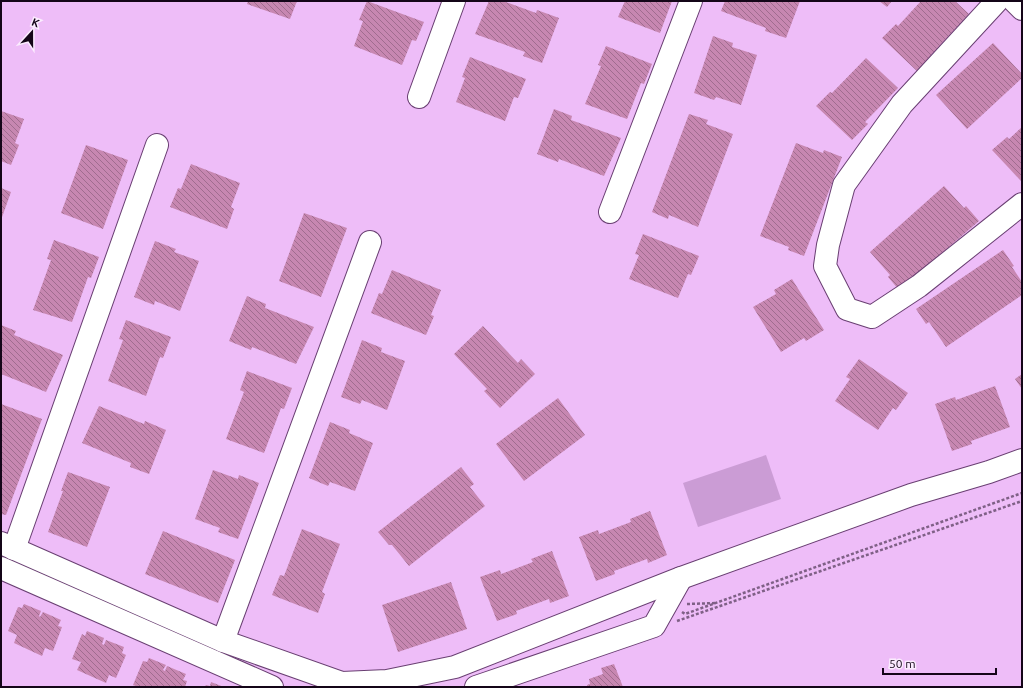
<svg xmlns="http://www.w3.org/2000/svg" width="1023" height="688" font-family="Ubuntu,sans-serif">
  <style>
    .green { fill: #cb9cd5 }
    .building { fill: url(#building-back-hatch) }
    .lines { fill: none; stroke-linecap: round; stroke-linejoin: round }
    .minor-casing { stroke: #693f72; stroke-width: 24 }
    .path { stroke: #7f6086; stroke-width: 2.5; stroke-dasharray: 3 2; stroke-linecap: butt }
    .minor { stroke: #fff; stroke-width: 22 }
  </style>
  <defs>
    <pattern id="building-back-hatch" width="6" height="6" patternUnits="userSpaceOnUse"><rect width="6" height="6" fill="#c787b1"/><path d="M-1 5l2 2M0 0l6 6M5-1l2 2" fill="none" stroke="#a06c8f"/></pattern>
  </defs>
  <rect width="100%" height="100%" fill="#eebdf8"/>
  <path class="green" d="M766,455L781,499L698,527L683,483Z"/>
  <g class="building">
    <path d="M248,1H297L290,19L247,4Z"/>
    <path d="M367,1L424,22L416,41L412,40L402,65L354,46L363,21L359,20Z"/>
    <path d="M489,1H503L536,13L537,10L559,18L542,63L523,56L525,52L475,34Z"/>
    <path d="M625,1H672L660,33L618,17Z"/>
    <path d="M725,1H800L786,38L765,31L766,28L721,11Z"/>
    <path d="M879,1H892L887,7Z"/>
    <path d="M921,1H955L969,14L931,55L934,57L919,73L882,38L896,24L898,26Z"/>
    <path d="M713,36L733,43L732,47L757,55L741,105L716,97L714,100L694,93Z"/>
    <path d="M993,43L1022,74V78L967,129L936,95Z"/>
    <path d="M606,46L652,64L644,84L641,83L627,119L585,104L601,66L598,65Z"/>
    <path d="M470,57L526,79L518,98L514,97L505,121L456,102L465,78L462,77Z"/>
    <path d="M866,58L898,88L865,122L868,124L852,140L816,106L830,92L832,93Z"/>
    <path d="M554,109L572,116L571,120L621,138L604,176L559,159L558,162L537,154Z"/>
    <path d="M1,111L24,119L15,143L19,145L11,165L1,161Z"/>
    <path d="M689,114L708,120L706,124L733,134L698,227L669,215L668,219L652,212Z"/>
    <path d="M1022,127V182L992,150L1007,137L1009,139Z"/>
    <path d="M796,143L823,153L824,150L842,157L804,256L788,250L789,247L760,236Z"/>
    <path d="M86,145L128,160L103,229L61,213Z"/>
    <path d="M191,164L240,183L231,207L234,209L227,229L170,207L178,188L181,189Z"/>
    <path d="M944,186L964,208L966,206L979,221L899,290L888,277L890,275L870,252Z"/>
    <path d="M1,188L11,192L1,220Z"/>
    <path d="M304,213L347,228L321,297L279,281Z"/>
    <path d="M643,234L699,256L691,275L688,274L678,298L629,279L639,255L635,254Z"/>
    <path d="M54,240L99,257L91,278L88,277L72,322L33,310L51,260L47,259Z"/>
    <path d="M155,241L176,249L174,252L199,261L180,311L155,301L154,305L134,297Z"/>
    <path d="M1003,250L1014,266L1012,267L1022,282V295L946,347L929,322L926,324L916,309Z"/>
    <path d="M392,270L441,290L431,315L434,316L426,335L371,313L379,293L382,294Z"/>
    <path d="M792,279L824,330L806,341L804,338L781,352L753,307L776,294L774,290Z"/>
    <path d="M247,296L266,304L265,308L314,327L296,364L252,347L251,350L229,341Z"/>
    <path d="M126,320L171,337L163,358L160,357L146,396L108,381L123,340L119,339Z"/>
    <path d="M1,325L16,331L14,335L63,355L46,392L1,374Z"/>
    <path d="M483,326L518,363L521,359L535,374L500,408L484,391L487,389L454,354Z"/>
    <path d="M362,340L382,348L381,352L405,361L387,410L362,400L360,404L341,397Z"/>
    <path d="M859,359L908,393L896,410L893,408L878,430L835,401L850,379L846,377Z"/>
    <path d="M247,371L292,388L284,409L281,408L264,453L226,439L244,392L240,390Z"/>
    <path d="M1022,374V389L1015,379Z"/>
    <path d="M995,386L1010,427L971,441L972,444L952,451L935,404L955,397L956,400Z"/>
    <path d="M558,398L585,435L524,481L496,444Z"/>
    <path d="M1,404L42,419L6,515L1,514Z"/>
    <path d="M99,406L144,424L145,421L166,430L149,474L130,467L131,463L82,443Z"/>
    <path d="M330,422L350,430L349,433L373,443L355,491L330,482L328,486L309,478Z"/>
    <path d="M461,467L474,484L470,487L485,506L409,566L392,545H389L378,532Z"/>
    <path d="M213,470L238,479L239,475L259,483L238,539L218,532L220,528L195,519Z"/>
    <path d="M68,472L110,487L87,547L48,532L63,491H61Z"/>
    <path d="M650,511L667,555L648,563L647,559L614,571L615,574L596,581L579,537L598,530L599,534L631,522L630,519Z"/>
    <path d="M302,529L340,544L322,592L325,594L318,613L272,595L280,575L284,576Z"/>
    <path d="M163,531L235,560L218,603L145,574Z"/>
    <path d="M552,551L569,596L550,603L549,599L516,611L517,614L497,621L480,577L500,570L501,574L533,562L531,559Z"/>
    <path d="M451,582L467,629L398,652L382,605Z"/>
    <path d="M24,604L41,611L39,616L40,617L43,612L61,620L58,626L62,627L53,651L45,648L42,656L14,643L17,635L8,631L18,607L22,608Z"/>
    <path d="M87,631L104,638L102,644L104,645L106,640L124,647L122,653L126,655L116,678L109,675L106,683L77,670L81,662L72,659L82,634L85,636Z"/>
    <path d="M149,658L166,665L163,670L165,671L167,666L186,674L183,680L187,681L185,687H138L133,685L143,661L147,662Z"/>
    <path d="M614,664L623,687H587V685L590,684L589,679L603,674L601,668Z"/>
    <path d="M211,682L224,687H205L206,685L210,686Z"/>
  </g>
  <g class="lines">
    <g class="minor-casing">
      <g id="minor">
        <path d="M997,1L902,104L844,185L828,245L825,266L847,309L872,317L919,286L1022,204"/>
        <path d="M1014,1L1022,9"/>
        <path d="M419,97L454,1"/>
        <path d="M610,212L691,1"/>
        <path d="M1,543L223,641L342,683L387,681L455,667L681,578L911,495L989,472L1022,460"/>
        <path d="M14,549L157,145"/>
        <path d="M1,568L272,687"/>
        <path d="M223,641L370,242"/>
        <path d="M476,687L654,626L681,578"/>
      </g>
    </g>
    <g class="path">
      <path d="M687,604L716,603"/>
      <path d="M682,612L685,614L1022,493"/>
      <path d="M677,621L1022,501"/>
    </g>
    <use href="#minor" class="minor"/>
  </g>
  <rect width="1023" height="688" fill="none" stroke="#140518" stroke-width="4"/>
  <g transform="translate(32 32) rotate(21)" stroke="#fbecfe" stroke-width="3" paint-order="stroke">
  <path d="M0-3L7 15L0 10L-7 15Z" fill="#140518"/>
  <text y="-6" font-size="11" font-weight="bold" text-anchor="middle" fill="#140518">K</text>
  </g>
  <path d="M883 668v6h113v-6" fill="none" stroke="#140518" stroke-width="2"/>
  <text x="889" y="668" font-size="12" fill="#140518" stroke="#fbecfe" stroke-width="3" paint-order="stroke">50 m</text>
</svg>
